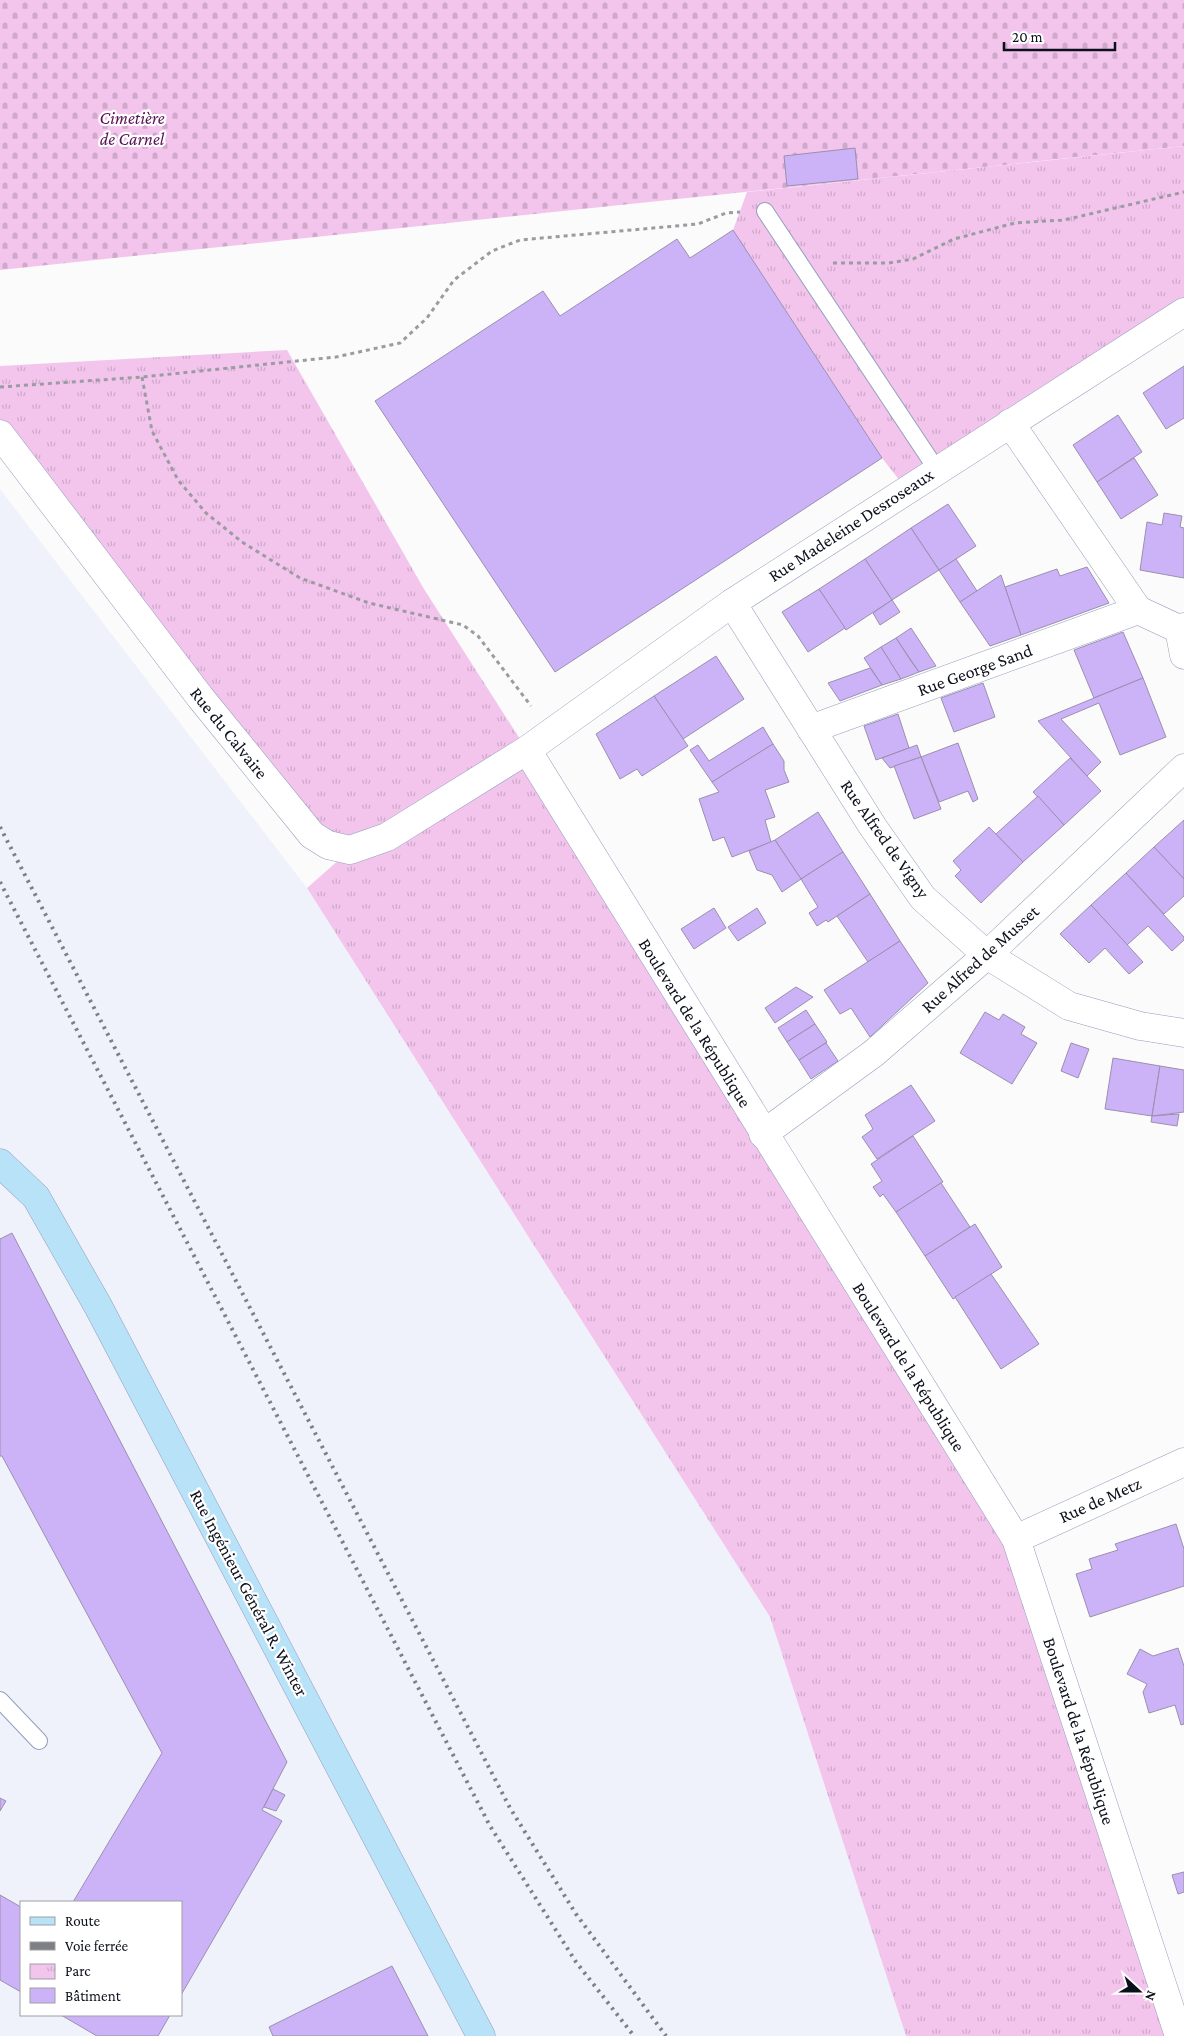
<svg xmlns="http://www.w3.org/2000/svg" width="1184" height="2036" font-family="'Crimson Pro',serif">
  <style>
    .built { fill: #eff2fb; fill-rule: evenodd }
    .cemetery { fill: url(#cemetery-stones) }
    .park { fill: url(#park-tufts) }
    .building { fill: #ccb3f8; stroke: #9a8faf }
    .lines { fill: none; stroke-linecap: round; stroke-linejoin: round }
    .lane-casing { stroke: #939ebd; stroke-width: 18 }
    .street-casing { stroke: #939ebd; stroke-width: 29 }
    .secondary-casing { stroke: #939ebd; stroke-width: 29 }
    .path { stroke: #9b9ca1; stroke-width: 3; stroke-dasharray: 4 4; stroke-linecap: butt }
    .lane { stroke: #fff; stroke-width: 16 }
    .street { stroke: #fff; stroke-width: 28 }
    .secondary { stroke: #b8e2f8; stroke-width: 28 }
    .rail { stroke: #7d7f85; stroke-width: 4; stroke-dasharray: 2.5 5; stroke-linecap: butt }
    .labels { text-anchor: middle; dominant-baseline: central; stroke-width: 4.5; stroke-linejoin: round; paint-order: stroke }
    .park-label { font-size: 18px; font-style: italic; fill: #591255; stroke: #fff }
    .street-label { font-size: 18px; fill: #0c101b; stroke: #fff }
  </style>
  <defs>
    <pattern id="cemetery-stones" width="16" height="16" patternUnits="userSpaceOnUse" patternTransform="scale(1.25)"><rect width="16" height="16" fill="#f3c5ed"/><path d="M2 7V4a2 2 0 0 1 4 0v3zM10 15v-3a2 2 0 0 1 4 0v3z" fill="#cfa8cb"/></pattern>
    <pattern id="park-tufts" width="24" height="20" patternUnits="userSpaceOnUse" patternTransform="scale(1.25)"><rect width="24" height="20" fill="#f3c5ed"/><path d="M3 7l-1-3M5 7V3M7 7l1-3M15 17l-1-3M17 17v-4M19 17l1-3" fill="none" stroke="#cfa8cb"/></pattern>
  </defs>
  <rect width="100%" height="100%" fill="#fbfbfb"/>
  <path class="built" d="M0,489L307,888L770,1617L906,2036H0ZM21,1902H181V2015H21Z"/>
  <path class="cemetery" d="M0,0H1184V146L0,270Z"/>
  <g class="park">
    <path d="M1184,146V298L1010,423L907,490L882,458L733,230L747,192Z"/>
    <path d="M287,350L424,589L527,750L1016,1539L1179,2036H906L770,1617L307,888L349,851L328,845L0,434V366Z"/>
  </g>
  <g class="building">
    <path d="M855,148L858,179L787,186L784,156Z"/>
    <path d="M733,230L882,458L555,672L375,401L543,291L560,316L677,239L690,258Z"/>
    <path d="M1184,366V418L1166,429L1143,393Z"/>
    <path d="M1118,415L1142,452L1097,482L1073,445Z"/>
    <path d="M1134,458L1158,495L1121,519L1097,482Z"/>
    <path d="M948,504L976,546L939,570L911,528Z"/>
    <path d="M1164,513L1182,516L1180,527L1184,528V578L1140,570L1147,522L1162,525Z"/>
    <path d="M911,528L939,570L892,600L865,559Z"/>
    <path d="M865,559L892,600L846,630L819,589Z"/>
    <path d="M956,559L977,591L960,602L939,570Z"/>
    <path d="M1087,567L1109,603L1021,635L1005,587L1057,569L1060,576Z"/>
    <path d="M1001,575L1021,635L990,646L960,602Z"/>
    <path d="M819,589L845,628L808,652L782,612Z"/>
    <path d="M892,600L900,612L880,625L873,613Z"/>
    <path d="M911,628L936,666L919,672L896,638Z"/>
    <path d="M1123,632L1143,678L1094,698L1074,650Z"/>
    <path d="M896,638L911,661L919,672L901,679L892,665L881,647Z"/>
    <path d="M881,647L901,679L882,685L864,658Z"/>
    <path d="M716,656L744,699L683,739L654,696Z"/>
    <path d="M870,668L882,685L840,701L828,683Z"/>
    <path d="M1143,678L1166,737L1120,755L1099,703L1061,719L1101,762L1087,776L1038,721Z"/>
    <path d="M983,683L995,717L954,732L941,698Z"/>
    <path d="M654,696L688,746L642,776L637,769L620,779L596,734Z"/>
    <path d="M898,714L909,748L876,760L864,726Z"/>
    <path d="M763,727L773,744L712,782L690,750L698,745L709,761Z"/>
    <path d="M958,743L978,799L973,802L968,791L939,802L921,757Z"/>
    <path d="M773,744L784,761V770L789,782L765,790L775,817L765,820L771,842L732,857L724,837L713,841L699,799L719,792L712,782Z"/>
    <path d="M917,745L921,757L890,768L882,758Z"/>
    <path d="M921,757L941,809L914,819L894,766Z"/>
    <path d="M1070,758L1101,791L1064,825L1033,792Z"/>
    <path d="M1038,796L1064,825L1023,862L996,834Z"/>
    <path d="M818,812L843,852L801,879L775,840Z"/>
    <path d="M1184,820V879L1154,847Z"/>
    <path d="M989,827L1023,862L981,903L955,876L961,870L953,861Z"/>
    <path d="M775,840L801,879L782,892L772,875L757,870L749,851Z"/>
    <path d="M1154,847L1184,879V896L1164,914L1126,873Z"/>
    <path d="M843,852L870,894L828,922L826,920L817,926L809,913L818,907L801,879Z"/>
    <path d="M1126,873L1184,937V940L1172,951L1148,926L1127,945L1091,905Z"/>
    <path d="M870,894L900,941L868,962L837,916Z"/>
    <path d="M1091,905L1143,962L1129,974L1105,948L1089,963L1060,934Z"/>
    <path d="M714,908L726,928L694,949L681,929Z"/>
    <path d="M757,908L766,923L738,941L728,927Z"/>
    <path d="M900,941L928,983L870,1037L851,1008L840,1014L824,990Z"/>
    <path d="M796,987L813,997L775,1023L765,1008Z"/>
    <path d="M806,1010L815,1024L787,1042L778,1028Z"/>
    <path d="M985,1012L999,1020L1003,1014L1025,1027L1021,1034L1037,1043L1012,1084L960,1053Z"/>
    <path d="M815,1024L827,1042L799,1060L787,1042Z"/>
    <path d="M826,1043L838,1061L811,1079L799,1060Z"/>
    <path d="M1071,1043L1089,1049L1078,1078L1061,1071Z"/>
    <path d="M1113,1058L1160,1066L1152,1116L1105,1109Z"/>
    <path d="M1160,1066L1184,1070V1112L1152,1116Z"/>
    <path d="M911,1085L935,1121L877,1159L862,1137L873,1129L865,1115Z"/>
    <path d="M1179,1114L1177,1126L1151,1122L1152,1116Z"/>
    <path d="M913,1136L943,1182L896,1212L883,1194L880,1197L873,1187L882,1181L871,1164Z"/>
    <path d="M941,1183L970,1227L925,1256L896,1212Z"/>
    <path d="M975,1224L1002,1267L953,1299L925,1256Z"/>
    <path d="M12,1233L287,1762L262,1810L282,1821L181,1995V1902H73L162,1753L2,1456H0V1239Z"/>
    <path d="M991,1274L1039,1344L1001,1369L955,1297Z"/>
    <path d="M1176,1524L1184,1549V1586L1090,1617L1076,1574L1092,1569L1089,1559L1118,1550L1115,1544Z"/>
    <path d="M1178,1648L1184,1666V1724L1181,1725L1175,1705L1149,1713L1143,1692L1147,1684L1127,1674L1140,1649L1153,1656Z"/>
    <path d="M273,1789L285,1795L276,1811L264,1807Z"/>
    <path d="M0,1798L6,1801L0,1811Z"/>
    <path d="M1184,1872V1892L1178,1894L1172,1875Z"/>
    <path d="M0,1895L21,1907V1992L0,1980Z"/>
    <path d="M392,1966L428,2036H273L269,2027Z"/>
    <path d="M61,2015H170L158,2036H97Z"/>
  </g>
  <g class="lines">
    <g class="lane-casing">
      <g id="lane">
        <path d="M765,211L937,470"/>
        <path d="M0,1700L39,1741"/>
      </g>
    </g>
    <g class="street-casing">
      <g id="street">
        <path d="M1010,423L1138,610L1179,629L1184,627"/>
        <path d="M0,434L200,697L312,835L328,845L350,850L387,837L527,750L732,603L1184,312"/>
        <path d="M732,603L873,827L923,898L987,955L1069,1006L1140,1026L1184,1033"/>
        <path d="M1179,629L1184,655"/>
        <path d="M811,729L1138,610"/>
        <path d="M527,750L1016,1539L1179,2036"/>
        <path d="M763,1134L874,1053L987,955L1184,768"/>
        <path d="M1016,1539L1184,1462"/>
      </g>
    </g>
    <g class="secondary-casing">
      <path id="secondary" d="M0,1163L36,1197L98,1306L481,2036"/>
    </g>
    <g class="path">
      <path d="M833,263H889L913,259L954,239L1015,223L1064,220L1184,192"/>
      <path d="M142,377L152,431L178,480L206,513L242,542L300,578L369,603L463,625L478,636L531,706"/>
      <path d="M0,387L142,377L336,357L400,343L427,318L454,280L492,251L520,240L698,224L726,213L740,212"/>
    </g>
    <use href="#lane" class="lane"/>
    <use href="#street" class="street"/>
    <use href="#secondary" class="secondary"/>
    <g class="rail">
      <path d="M0,827L510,1808L576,1914L666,2036"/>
      <path d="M0,882L490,1826L576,1962L634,2036"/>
    </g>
  </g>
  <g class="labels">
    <g class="park-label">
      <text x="132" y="118">Cimetière<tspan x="132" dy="21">de Carnel</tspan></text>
    </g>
    <g class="street-label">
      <text transform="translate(851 525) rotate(-33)">Rue Madeleine Desroseaux</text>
      <text transform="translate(975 670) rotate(-20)">Rue George Sand</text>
      <text transform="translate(229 733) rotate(51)">Rue du Calvaire</text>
      <text transform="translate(885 839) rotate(55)">Rue Alfred de Vigny</text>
      <text transform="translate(980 959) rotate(-42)">Rue Alfred de Musset</text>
      <text transform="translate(695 1023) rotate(58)">Boulevard de la République</text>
      <text transform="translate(909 1367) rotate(58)">Boulevard de la République</text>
      <text transform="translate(1100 1500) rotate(-24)">Rue de Metz</text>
      <text transform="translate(249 1593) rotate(62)">Rue Ingénieur Général R. Winter</text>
      <text transform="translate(1079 1731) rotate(72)">Boulevard de la République</text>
    </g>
  </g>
  <rect x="20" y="1901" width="162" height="115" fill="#ffffff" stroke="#9e9fa4"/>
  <rect x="30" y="1917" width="25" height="8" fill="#b8e2f8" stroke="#9e9fa4"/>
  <text x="65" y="1926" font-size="15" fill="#0c101b">Route</text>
  <rect x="30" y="1942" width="25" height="8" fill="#7d7f85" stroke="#9e9fa4"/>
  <text x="65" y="1951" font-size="15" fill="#0c101b">Voie ferrée</text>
  <rect x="30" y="1964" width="25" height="15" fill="url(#park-tufts)" stroke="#9e9fa4"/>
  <text x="65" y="1976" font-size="15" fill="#0c101b">Parc</text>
  <rect x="30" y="1988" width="25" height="15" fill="#ccb3f8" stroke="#9e9fa4"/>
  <text x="65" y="2001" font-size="15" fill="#0c101b">Bâtiment</text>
  <g transform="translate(1139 1991) rotate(111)" stroke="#ffffff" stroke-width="4" paint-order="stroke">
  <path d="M0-4L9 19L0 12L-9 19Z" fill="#0c101b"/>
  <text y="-8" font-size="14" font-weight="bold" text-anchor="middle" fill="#0c101b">N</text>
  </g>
  <path d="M1004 42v8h111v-8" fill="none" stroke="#0c101b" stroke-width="2.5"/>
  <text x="1012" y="42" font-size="15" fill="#0c101b" stroke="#ffffff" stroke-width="4" paint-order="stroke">20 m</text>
</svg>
